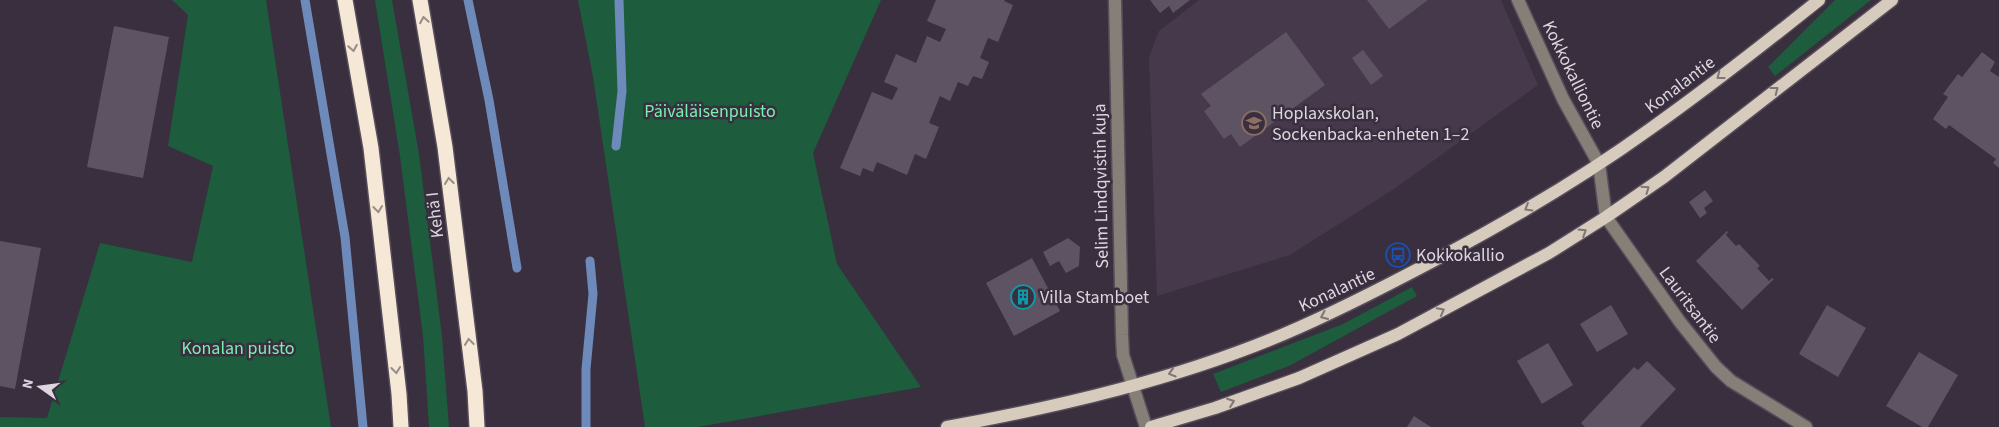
<svg xmlns="http://www.w3.org/2000/svg" width="1999" height="427" font-family="'Source Sans 3',sans-serif">
  <style>
    .built { fill: #47394c }
    .green { fill: #1d5c3d }
    .lines { fill: none; stroke-linecap: round; stroke-linejoin: round }
    .stream { stroke: #6e8aba; stroke-width: 9 }
    .building { fill: #5d5363 }
    .minor-casing { stroke: #574d5b; stroke-width: 15 }
    .major-casing { stroke: #574d5b; stroke-width: 15 }
    .highway-casing { stroke: #574d5b; stroke-width: 18 }
    .minor { stroke: #857f78; stroke-width: 12 }
    .major { stroke: #d6cbbc; stroke-width: 12 }
    .highway { stroke: #f6e8d6; stroke-width: 15 }
    .oneway { stroke: #988c8a }
    .oneway2 { stroke: #807577 }
    .labels { text-anchor: middle; dominant-baseline: central; stroke-width: 5; stroke-linejoin: round; paint-order: stroke }
    .street-label { font-size: 18px; fill: #ddd6df; stroke: #392f3e }
    .park-label { font-size: 18px; fill: #78f0b0; stroke: #392f3e }
    .poi-label { font-size: 18px; fill: #ddd6df; stroke: #392f3e; text-anchor: start }
  </style>
  <rect width="100%" height="100%" fill="#392f3e"/>
  <path class="built" d="M1199,0H1501L1538,85L1394,189L1290,255L1157,296L1149,57L1159,31Z"/>
  <g class="green">
    <path d="M172,0H266L331,427H0V417L47,418L100,243L192,262L213,166L168,146L188,15Z"/>
    <path d="M375,0H392L419,154L442,336L449,427H429L423,336L400,156Z"/>
    <path d="M578,0H881L813,153L837,264L921,387L698,427H645L593,77Z"/>
    <path d="M1835,0H1871L1775,76L1768,67Z"/>
    <path d="M1412,287L1417,296L1289,366L1221,392L1213,374L1343,324Z"/>
  </g>
  <g class="lines">
    <g class="stream">
      <path d="M305,0L345,237L363,427"/>
      <path d="M468,0L489,100L517,268"/>
      <path d="M616,146L622,91L619,0"/>
      <path d="M586,427V369L593,294L590,261"/>
    </g>
  </g>
  <g class="building">
    <path d="M936,0H1005L1004,1L1013,5L998,42L988,38L980,58L989,62L982,79L973,76L968,86L958,82L950,101L940,96L929,123L939,127L926,159L915,154L907,175L877,162L873,172L863,168L860,176L840,168L872,92L892,100L898,88L884,82L896,54L916,63L927,36L940,42L946,29L927,21Z"/>
    <path d="M1150,0H1190L1173,13L1169,6L1160,13Z"/>
    <path d="M1367,0H1428L1389,29Z"/>
    <path d="M114,26L169,37L143,178L87,167Z"/>
    <path d="M1286,32L1325,85L1240,147L1231,134L1224,139L1204,111L1211,106L1201,94Z"/>
    <path d="M1363,50L1383,76L1371,85L1352,58Z"/>
    <path d="M1982,52L1995,62L1990,71L1999,77V168L1993,163L1996,159L1949,125L1946,129L1933,119L1948,97L1943,94L1958,74L1962,77Z"/>
    <path d="M1705,190L1713,201L1704,208L1707,213L1700,218L1689,202Z"/>
    <path d="M1727,231L1728,232L1726,235L1736,246L1739,244L1760,266L1757,268L1769,281L1772,278L1774,279L1742,310L1696,261Z"/>
    <path d="M1068,238L1080,247L1079,266L1066,273L1059,261L1050,266L1043,252Z"/>
    <path d="M0,241L41,248L15,389L0,386Z"/>
    <path d="M1032,258L1060,311L1014,336L986,283Z"/>
    <path d="M1611,305L1628,334L1597,352L1580,324Z"/>
    <path d="M1827,305L1866,328L1838,377L1799,354Z"/>
    <path d="M1548,343L1573,385L1542,404L1517,361Z"/>
    <path d="M1919,352L1958,375L1928,427H1922L1886,406Z"/>
    <path d="M1647,361L1676,389L1640,427H1585L1581,423L1634,367L1638,370Z"/>
    <path d="M1414,416L1431,427H1407Z"/>
  </g>
  <g class="lines">
    <g class="minor-casing">
      <g id="minor">
        <path d="M1115,0L1122,335L1123,355L1146,427"/>
        <path d="M1518,0L1563,99L1599,164L1606,217L1620,237L1680,322L1716,367L1731,381L1806,427"/>
      </g>
    </g>
    <g class="major-casing">
      <g id="major">
        <path d="M947,427C1062,406 1177,379 1284,334C1336,312 1386,286 1435,260C1509,221 1582,178 1650,129C1708,88 1764,44 1819,0"/>
        <path d="M1151,427L1215,408L1299,378L1398,334L1549,253L1606,217L1664,177L1892,0"/>
      </g>
    </g>
    <g class="highway-casing">
      <g id="highway">
        <path d="M345,0L371,148L399,394L401,427"/>
        <path d="M420,0L445,147L475,391L477,427"/>
      </g>
    </g>
    <use href="#minor" class="minor"/>
    <use href="#major" class="major"/>
    <use href="#highway" class="highway"/>
  </g>
  <defs><path id="oneway-chevron" d="M-2-3.5L2.5 0L-2 3.5" fill="none" stroke-width="1.6" stroke-linecap="round" stroke-linejoin="round" transform="scale(1.25)"/></defs>
  <g class="oneway">
    <use href="#oneway-chevron" transform="translate(424 20) rotate(-100)"/>
    <use href="#oneway-chevron" transform="translate(353 48) rotate(80)"/>
    <use href="#oneway-chevron" transform="translate(449 181) rotate(-97)"/>
    <use href="#oneway-chevron" transform="translate(378 209) rotate(84)"/>
    <use href="#oneway-chevron" transform="translate(469 342) rotate(-97)"/>
    <use href="#oneway-chevron" transform="translate(396 370) rotate(84)"/>
  </g>
  <g class="oneway2">
    <use href="#oneway-chevron" transform="translate(1720 76) rotate(143)"/>
    <use href="#oneway-chevron" transform="translate(1775 90) rotate(-38)"/>
    <use href="#oneway-chevron" transform="translate(1646 189) rotate(-35)"/>
    <use href="#oneway-chevron" transform="translate(1528 208) rotate(149)"/>
    <use href="#oneway-chevron" transform="translate(1583 232) rotate(-32)"/>
    <use href="#oneway-chevron" transform="translate(1441 311) rotate(-28)"/>
    <use href="#oneway-chevron" transform="translate(1324 316) rotate(156)"/>
    <use href="#oneway-chevron" transform="translate(1172 373) rotate(163)"/>
    <use href="#oneway-chevron" transform="translate(1231 402) rotate(-20)"/>
  </g>
  <defs>
    <g id="school-ring" transform="scale(1.25)"><circle r="9.5" fill="#392f3e" stroke="#8d6e63" stroke-width="1.5"/><path d="M0-5L7-2L0 1L-7-2ZM-4 1L0 2.5L4 1V4Q0 6-4 4Z" fill="#8d6e63"/></g>
    <g id="bus-ring" transform="scale(1.25)"><circle r="9.5" fill="#392f3e" stroke="#1a4fb4" stroke-width="1.5"/><path d="M-5-6H5V4H4V6H2V4H-2V6H-4V4H-5ZM-3.5-4V0h7V-4ZM-3.5 1.2v1.5H-2V1.2ZM2 1.2v1.5H3.5V1.2Z" fill="#1a4fb4"/></g>
    <g id="building-ring" transform="scale(1.25)"><circle r="9.5" fill="#392f3e" stroke="#0f9aa8" stroke-width="1.5"/><path d="M-4-6H4V6H1V3H-1V6H-4ZM-2.5-4.3h1.7v1.8h-1.7ZM.8-4.3h1.7v1.8H.8ZM-2.5-1h1.7V.8h-1.7ZM.8-1h1.7V.8H.8Z" fill="#0f9aa8"/></g>
  </defs>
  <g fill-rule="evenodd">
    <use href="#school-ring" x="1254" y="123"/>
    <use href="#bus-ring" x="1398" y="255"/>
    <use href="#building-ring" x="1023" y="297"/>
  </g>
  <g class="labels">
    <g class="street-label">
      <text transform="translate(1573 75) rotate(64)">Kokkokalliontie</text>
      <text transform="translate(1680 85) rotate(-37)">Konalantie</text>
      <text transform="translate(1101 186) rotate(-91)">Selim Lindqvistin kuja</text>
      <text transform="translate(435 215) rotate(-97)">Kehä I</text>
      <text transform="translate(1337 290) rotate(-25)">Konalantie</text>
      <text transform="translate(1690 305) rotate(53)">Lauritsantie</text>
    </g>
    <g class="park-label">
      <text x="710" y="111">Päiväläisenpuisto</text>
      <text x="238" y="348">Konalan puisto</text>
    </g>
    <g class="poi-label">
      <text x="1272" y="113">Hoplaxskolan,<tspan x="1272" dy="21">Sockenbacka-enheten 1–2</tspan></text>
      <text x="1416" y="255">Kokkokallio</text>
      <text x="1040" y="297">Villa Stamboet</text>
    </g>
  </g>
  <g transform="translate(40 387) rotate(284)" stroke="#392f3e" stroke-width="4" paint-order="stroke">
  <path d="M0-4L9 19L0 12L-9 19Z" fill="#ddd6df"/>
  <text y="-8" font-size="14" font-weight="bold" text-anchor="middle" fill="#ddd6df">N</text>
  </g>
</svg>
